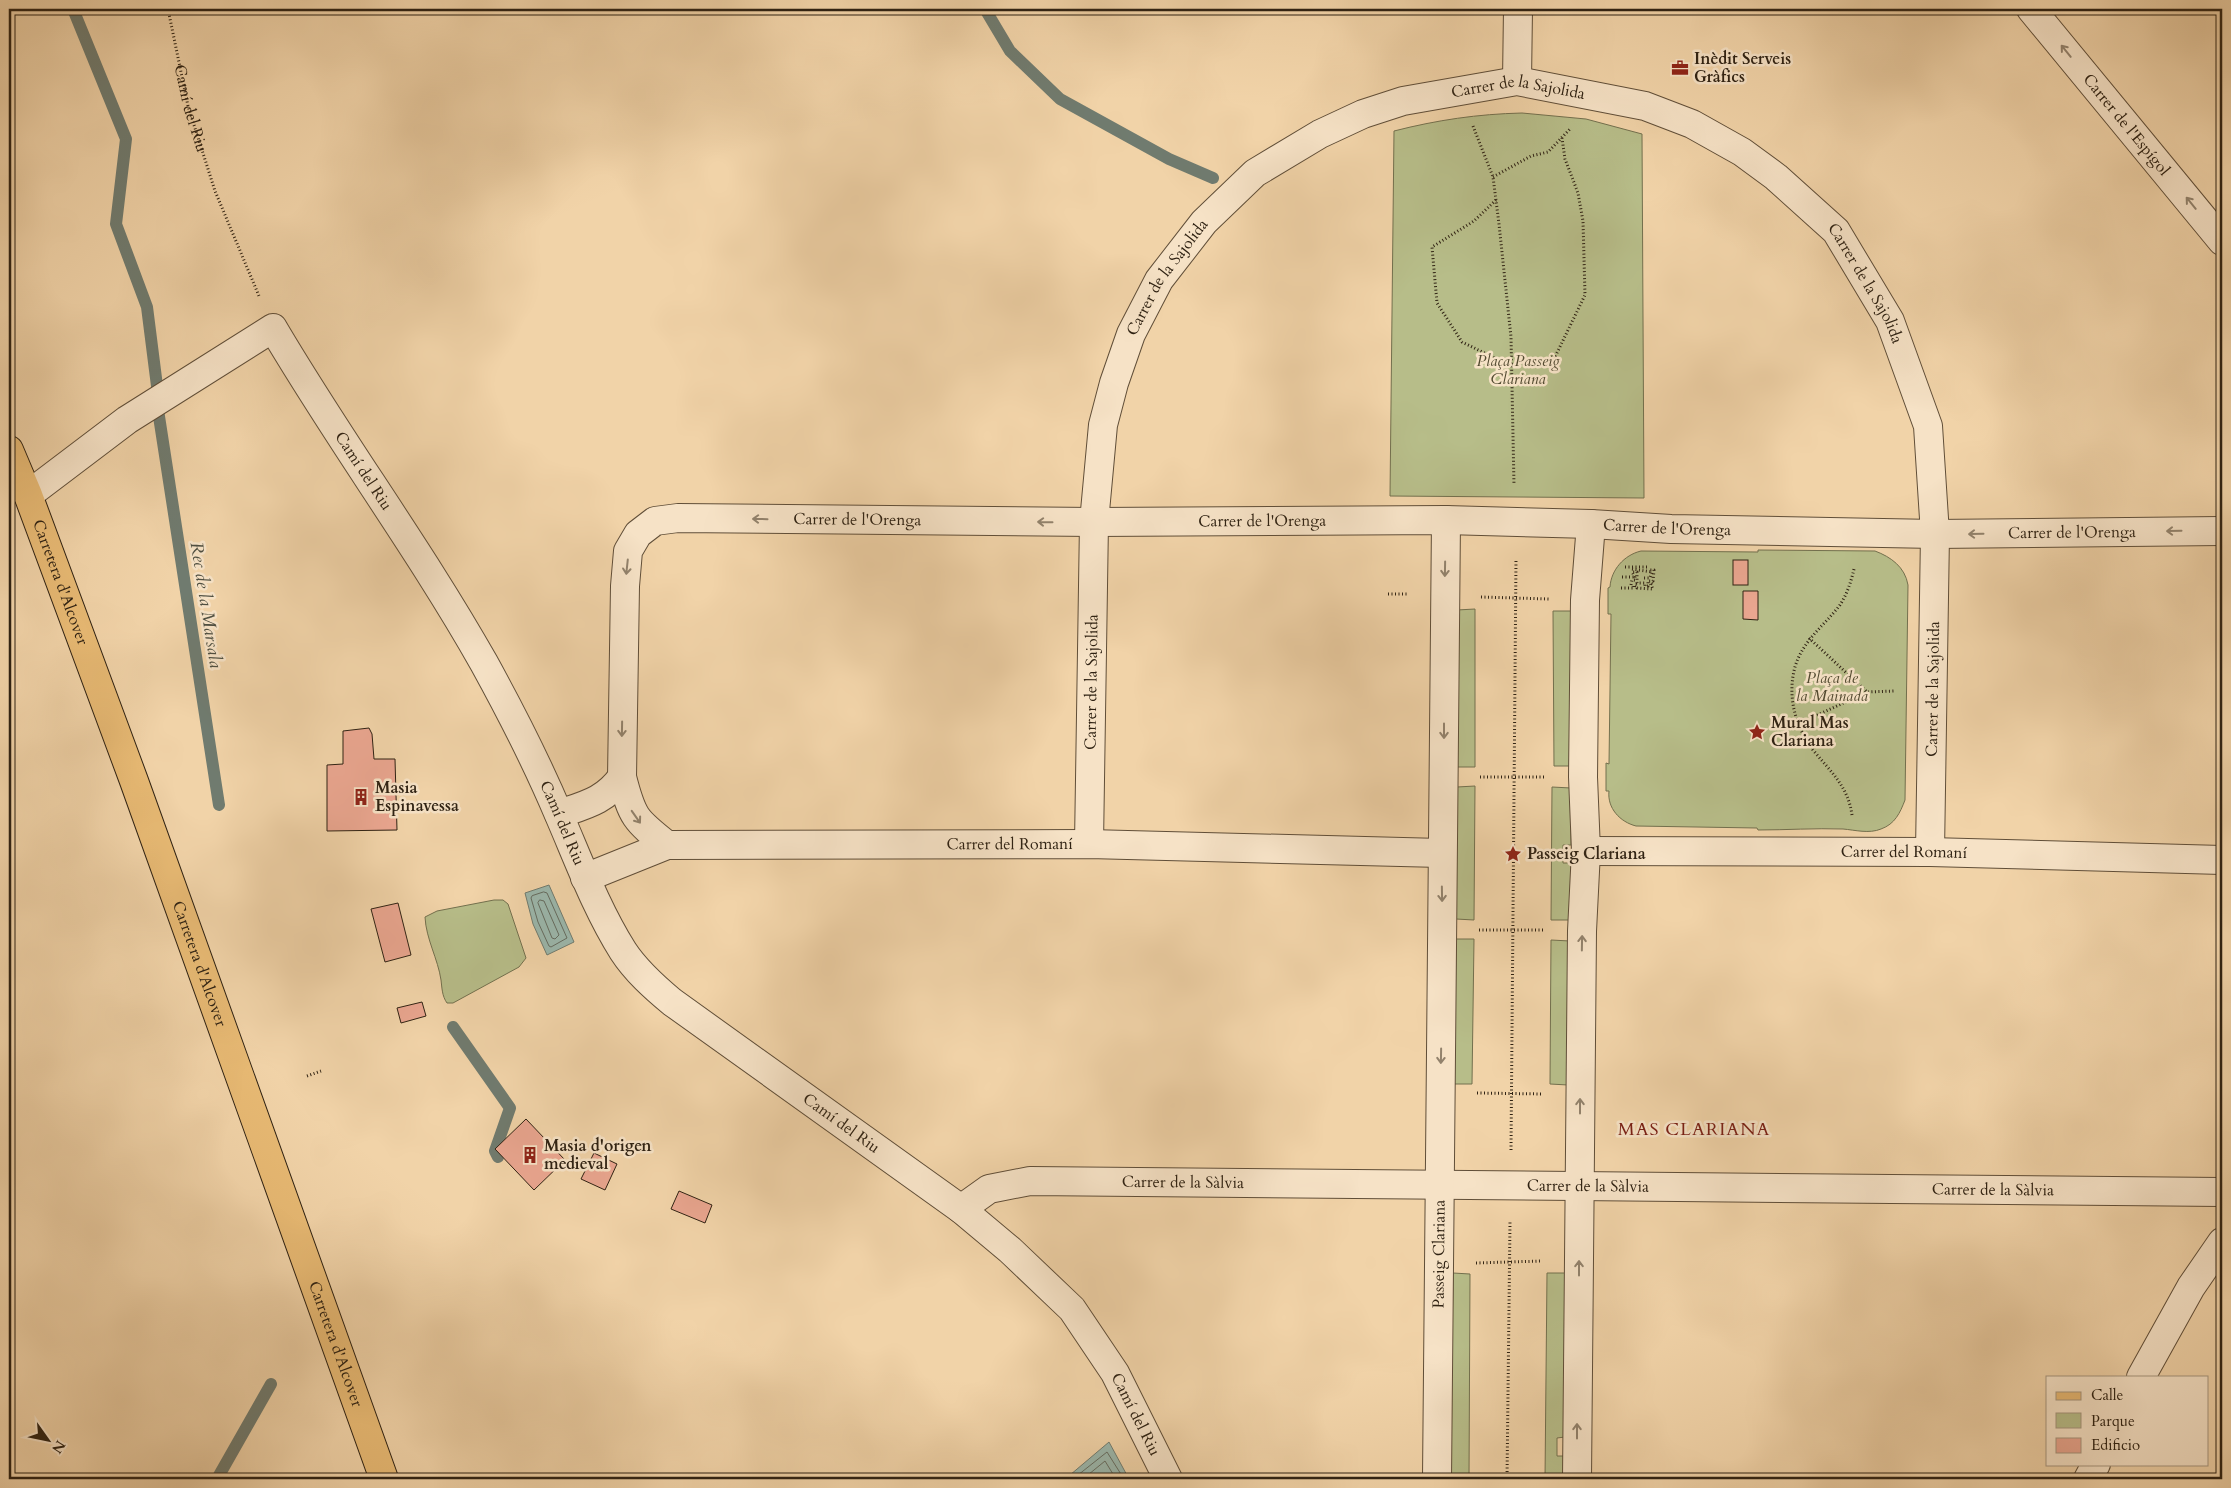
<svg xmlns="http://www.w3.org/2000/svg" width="2231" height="1488" font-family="Cardo,serif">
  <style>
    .green { fill: #b7bd89; stroke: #73704e }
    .water { fill: #9bb7ac; stroke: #707b6f }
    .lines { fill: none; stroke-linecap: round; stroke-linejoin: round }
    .shore { stroke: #656c60; stroke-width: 1 }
    .stream { stroke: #707b6f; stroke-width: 12 }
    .building { fill: #eaa690; stroke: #2f2213 }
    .minor-casing { stroke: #604e38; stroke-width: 30 }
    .major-casing { stroke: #2f2213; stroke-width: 30 }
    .path { stroke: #2f2213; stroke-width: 3; stroke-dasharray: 1 2.5; stroke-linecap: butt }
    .minor { stroke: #f6e2c6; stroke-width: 28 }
    .major { stroke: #e8ba74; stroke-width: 28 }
    .oneway { stroke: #92826c }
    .labels { text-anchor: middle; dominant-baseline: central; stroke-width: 5; stroke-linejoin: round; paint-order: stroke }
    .poi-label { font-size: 16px; font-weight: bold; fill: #2f2213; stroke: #f6e2c6; text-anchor: start }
    .street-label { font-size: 16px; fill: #2f2213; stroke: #f6e2c6 }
    .park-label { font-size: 16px; font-style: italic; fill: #514930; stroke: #f6e2c6 }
    .water-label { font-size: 18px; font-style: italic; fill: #4f4f41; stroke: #f6e2c6 }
    .neighbourhood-label { font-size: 18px; letter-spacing: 1px; fill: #7a1f14; stroke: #f6e2c6 }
  </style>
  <rect width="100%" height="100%" fill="#f1d3a8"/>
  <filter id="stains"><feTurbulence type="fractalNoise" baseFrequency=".004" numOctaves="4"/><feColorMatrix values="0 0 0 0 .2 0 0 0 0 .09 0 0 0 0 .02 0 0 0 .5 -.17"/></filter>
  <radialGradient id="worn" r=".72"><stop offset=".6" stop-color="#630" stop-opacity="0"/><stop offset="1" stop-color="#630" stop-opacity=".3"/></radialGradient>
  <g class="green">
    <path d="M1522,113L1586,119L1642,134L1644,498L1390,496L1394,131C1437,120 1478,114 1522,113Z"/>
    <path d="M1758,550L1875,551C1891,557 1905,567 1908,585L1905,800C1900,813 1895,824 1881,829C1869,834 1855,830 1843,829C1815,828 1786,830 1758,830L1757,828L1636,826C1620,822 1607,808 1609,791H1606V763L1609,764L1611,614H1608V588L1610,587C1611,570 1624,555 1641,551L1758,552Z"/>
    <path d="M1475,609V767H1457V610Z"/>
    <path d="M1553,611H1572V766H1554Z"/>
    <path d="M1475,786L1474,920L1456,919L1457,787Z"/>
    <path d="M1552,787L1571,788V845H1563V863H1571L1570,920H1551Z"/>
    <path d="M494,900H503L508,904L526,958L519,967L453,1003H447C442,996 442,988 441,980C438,959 426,939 425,917L437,911Z"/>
    <path d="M1456,939H1474L1472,1084H1454Z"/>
    <path d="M1551,940L1570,941L1568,1085L1550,1084Z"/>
    <path d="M1453,1273L1470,1274L1469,1479H1450Z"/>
    <path d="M1547,1273H1566L1565,1437L1557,1438V1456H1564V1479H1545Z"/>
  </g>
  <g class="water">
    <path d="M549,885L574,942L547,955L533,924L525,893Z"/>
    <path d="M1109,1442L1129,1479H1073L1070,1475Z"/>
  </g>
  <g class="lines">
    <g class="shore">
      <path d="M544,892L547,893L567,938L551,947L549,946L538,922L531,898L532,896Z"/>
      <path d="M540,900L544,901L559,935L555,939L552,938L538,903Z"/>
      <path d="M1077,1479L1078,1475L1107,1452L1124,1479"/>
      <path d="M1083,1479L1105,1461L1116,1479"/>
    </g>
    <g class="stream">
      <path d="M73,9L126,139L116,224L147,307L157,386"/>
      <path d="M985,9L1010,51L1060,99L1169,159L1213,178"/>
      <path d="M158,410L219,805"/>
      <path d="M453,1027L510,1108L495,1151L498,1157"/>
      <path d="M217,1479L271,1384"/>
    </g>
  </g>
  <g class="building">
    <rect x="1733" y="560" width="15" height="25"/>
    <path d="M1743,591H1758V620L1743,619Z"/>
    <path d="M369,728L372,734L374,759H395L397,830L327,831V765L343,764V731Z"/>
    <path d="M398,903L411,955L385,962L371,909Z"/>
    <path d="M422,1002L426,1016L401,1023L397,1008Z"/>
    <path d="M526,1119L565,1160L534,1190L495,1149Z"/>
    <path d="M594,1153L617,1164L605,1190L581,1179Z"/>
    <path d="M679,1191L712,1205L705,1223L671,1209Z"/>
  </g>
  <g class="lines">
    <g class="minor-casing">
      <g id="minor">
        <path id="s2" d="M2031,9L2222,241"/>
        <path d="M1517,81L1518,9"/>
        <path id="s3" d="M28,495L127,420L273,328C340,442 419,548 484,663C511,712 537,763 559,815C579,861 596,908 623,951C636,971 654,987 672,1002L961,1209L1010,1250L1072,1309L1115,1373L1168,1479"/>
        <path d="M559,814C585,805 605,801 622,777"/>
        <path id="s4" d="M1089,844L1094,522L1103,425L1114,383L1131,334L1159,280L1204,222L1255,173L1320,134L1363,114L1403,101L1517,81L1645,106L1692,124L1742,152L1776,177L1836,231L1890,321L1928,426L1935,534L1930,852"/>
        <path id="s5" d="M667,845C635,820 632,817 622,777L625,586L628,551L638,534L655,521L678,518L1094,522L1446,520L1591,524L1671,529L1935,534L2222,531"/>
        <path id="s6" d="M1586,851L1930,852L2222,860"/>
        <path id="s7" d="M585,878L667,845L1089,844L1441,853"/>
        <path id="s8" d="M961,1209L989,1189L1030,1181L2222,1192"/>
        <path d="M2141,1377L2191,1287L2222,1242"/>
        <path id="s9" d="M1437,1479L1446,520"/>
        <path d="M1577,1479L1582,931L1586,851L1583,777L1585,600L1591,524"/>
        <path d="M2088,1479L2096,1464"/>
      </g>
    </g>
    <g class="major-casing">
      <g id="major">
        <path id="s10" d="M9,450L28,495L134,781L384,1479"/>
      </g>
    </g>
    <g class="path">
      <path id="s1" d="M168,9L188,106L215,191L259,296"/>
      <path d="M1473,126L1493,177L1499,224L1511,337L1514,485"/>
      <path d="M1493,177L1531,156L1548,152L1571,128"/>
      <path d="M1496,200L1474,221L1432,247L1437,303L1462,342L1511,366L1554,359L1585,295L1583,221L1578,193L1565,159L1562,138"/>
      <path d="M1625,567H1649"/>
      <path d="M1632,569L1652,572L1650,578H1643"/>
      <path d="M1622,577H1635"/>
      <path d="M1635,577L1632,572H1637V583H1645V586H1648V581H1653L1654,570H1649"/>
      <path d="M1631,585L1632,580H1635V577"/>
      <path d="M1621,588H1634V585L1637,586V588L1653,589L1650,583L1653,584"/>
      <path d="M1388,594H1409"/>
      <path d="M1481,597L1549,599"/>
      <path d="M1809,638L1867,692"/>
      <path d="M1798,724L1867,692L1895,691"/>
      <path d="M1480,777H1546"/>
      <path d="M1852,815C1848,786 1830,771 1813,750C1795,726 1787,696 1795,667C1803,640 1824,626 1840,605C1847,594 1851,582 1854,569"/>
      <path d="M1479,930H1545"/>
      <path d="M307,1076L321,1071"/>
      <path d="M1477,1093L1543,1094"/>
      <path d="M1511,1150L1516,559"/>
      <path d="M1476,1263L1542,1261"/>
      <path d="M1507,1479L1510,1222"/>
    </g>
    <use href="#minor" class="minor"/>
    <use href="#major" class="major"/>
  </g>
  <defs><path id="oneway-shaft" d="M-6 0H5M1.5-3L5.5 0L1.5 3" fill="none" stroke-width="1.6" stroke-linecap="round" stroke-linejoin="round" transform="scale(1.25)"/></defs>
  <g class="oneway">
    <use href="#oneway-shaft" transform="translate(2066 51) rotate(-129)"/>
    <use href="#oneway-shaft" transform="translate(2191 203) rotate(-129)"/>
    <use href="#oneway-shaft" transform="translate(760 519) rotate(-179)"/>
    <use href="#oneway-shaft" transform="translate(1045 522) rotate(-179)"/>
    <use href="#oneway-shaft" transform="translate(2174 531) rotate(179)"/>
    <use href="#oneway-shaft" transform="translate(1976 534) rotate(179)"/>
    <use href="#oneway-shaft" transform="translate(627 567) rotate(96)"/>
    <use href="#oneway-shaft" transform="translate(1445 569) rotate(91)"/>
    <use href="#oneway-shaft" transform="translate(622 729) rotate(91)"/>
    <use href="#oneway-shaft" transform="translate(1444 731) rotate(90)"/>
    <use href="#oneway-shaft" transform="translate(636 817) rotate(55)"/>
    <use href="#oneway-shaft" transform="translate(1442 894) rotate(89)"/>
    <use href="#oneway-shaft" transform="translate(1582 943) rotate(-89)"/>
    <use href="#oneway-shaft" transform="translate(1441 1056) rotate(91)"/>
    <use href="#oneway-shaft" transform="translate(1580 1106) rotate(-90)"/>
    <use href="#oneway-shaft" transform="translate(1579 1268) rotate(-90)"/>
    <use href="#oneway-shaft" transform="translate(1577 1431) rotate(-90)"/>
  </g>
  <defs>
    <g id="office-bare" transform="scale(1.35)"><path d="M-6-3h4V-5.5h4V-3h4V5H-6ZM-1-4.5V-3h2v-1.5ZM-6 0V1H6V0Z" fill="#8f2418" stroke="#f6e2c6" stroke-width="2.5" paint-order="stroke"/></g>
    <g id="sight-bare" transform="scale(1.35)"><path d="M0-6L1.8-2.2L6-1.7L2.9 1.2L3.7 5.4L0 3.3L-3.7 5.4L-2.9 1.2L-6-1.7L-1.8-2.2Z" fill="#8f2418" stroke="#f6e2c6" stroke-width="2.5" paint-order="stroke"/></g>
    <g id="building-bare" transform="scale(1.35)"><path d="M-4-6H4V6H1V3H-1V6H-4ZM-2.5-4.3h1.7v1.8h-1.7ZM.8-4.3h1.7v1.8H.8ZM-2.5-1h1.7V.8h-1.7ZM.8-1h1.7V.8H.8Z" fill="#8f2418" stroke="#f6e2c6" stroke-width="2.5" paint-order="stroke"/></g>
  </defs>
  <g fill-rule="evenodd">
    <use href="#office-bare" x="1680" y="68"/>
    <use href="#sight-bare" x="1757" y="732"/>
    <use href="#building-bare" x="361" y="797"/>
    <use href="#sight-bare" x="1513" y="854"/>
    <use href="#building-bare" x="530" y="1155"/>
  </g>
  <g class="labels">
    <g class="poi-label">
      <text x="1694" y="59">Inèdit Serveis<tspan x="1694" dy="18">Gràfics</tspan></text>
      <text x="1771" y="723">Mural Mas<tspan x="1771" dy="18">Clariana</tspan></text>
      <text x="375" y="788">Masia<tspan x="375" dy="18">Espinavessa</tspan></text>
      <text x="1527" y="854">Passeig Clariana</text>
      <text x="544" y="1146">Masia d'origen<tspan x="544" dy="18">medieval</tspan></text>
    </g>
    <g class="street-label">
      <text stroke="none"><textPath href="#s4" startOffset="1002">Carrer de la Sajolida</textPath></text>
      <text stroke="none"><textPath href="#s1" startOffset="102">Camí del Riu</textPath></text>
      <text stroke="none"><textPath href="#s2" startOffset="150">Carrer de l'Espígol</textPath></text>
      <text stroke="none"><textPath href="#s4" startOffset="582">Carrer de la Sajolida</textPath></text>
      <text stroke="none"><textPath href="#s4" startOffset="1422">Carrer de la Sajolida</textPath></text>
      <text stroke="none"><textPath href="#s3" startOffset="466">Camí del Riu</textPath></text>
      <text stroke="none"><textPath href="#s5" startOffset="554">Carrer de l'Orenga</textPath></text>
      <text stroke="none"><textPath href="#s5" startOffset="959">Carrer de l'Orenga</textPath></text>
      <text stroke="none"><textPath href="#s5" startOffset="1364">Carrer de l'Orenga</textPath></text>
      <text stroke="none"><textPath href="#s5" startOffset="1769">Carrer de l'Orenga</textPath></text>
      <text stroke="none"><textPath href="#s10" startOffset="142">Carretera d'Alcover</textPath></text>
      <text stroke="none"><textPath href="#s4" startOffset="162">Carrer de la Sajolida</textPath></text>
      <text transform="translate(1933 689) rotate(-89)">Carrer de la Sajolida</text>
      <text stroke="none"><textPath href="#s3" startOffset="871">Camí del Riu</textPath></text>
      <text stroke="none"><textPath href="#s7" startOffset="431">Carrer del Romaní</textPath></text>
      <text stroke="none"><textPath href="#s6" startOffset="318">Carrer del Romaní</textPath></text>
      <text stroke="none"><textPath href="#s10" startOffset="548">Carretera d'Alcover</textPath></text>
      <text stroke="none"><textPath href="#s3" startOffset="1292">Camí del Riu</textPath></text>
      <text stroke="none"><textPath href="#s8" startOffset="229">Carrer de la Sàlvia</textPath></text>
      <text stroke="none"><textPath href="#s8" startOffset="634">Carrer de la Sàlvia</textPath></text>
      <text stroke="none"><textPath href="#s8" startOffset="1039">Carrer de la Sàlvia</textPath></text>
      <text stroke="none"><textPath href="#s9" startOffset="225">Passeig Clariana</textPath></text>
      <text stroke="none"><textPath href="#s10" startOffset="952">Carretera d'Alcover</textPath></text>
      <text stroke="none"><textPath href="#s3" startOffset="1712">Camí del Riu</textPath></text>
    </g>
    <g class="park-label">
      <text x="1518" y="361">Plaça Passeig<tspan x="1518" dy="18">Clariana</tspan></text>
      <text x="1832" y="678">Plaça de<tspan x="1832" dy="18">la Mainada</tspan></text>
    </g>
    <g class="water-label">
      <text transform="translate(206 605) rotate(81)">Rec de la Marsala</text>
    </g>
    <g class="neighbourhood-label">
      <text x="1694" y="1129">MAS CLARIANA</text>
    </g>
  </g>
  <rect width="2231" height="1488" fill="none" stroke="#f1d3a8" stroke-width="30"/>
  <rect x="10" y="10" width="2211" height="1468" fill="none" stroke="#2f2213" stroke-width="2.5"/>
  <rect x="15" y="15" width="2201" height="1458" fill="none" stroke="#2f2213"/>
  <rect x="2046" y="1376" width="162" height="90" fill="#f6e2c6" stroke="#a6957e"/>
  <rect x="2056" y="1392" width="25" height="8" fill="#e8ba74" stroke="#a6957e"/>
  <text x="2091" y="1400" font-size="15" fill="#2f2213">Calle</text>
  <rect x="2056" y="1413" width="25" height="15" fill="#b7bd89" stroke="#a6957e"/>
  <text x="2091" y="1426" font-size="15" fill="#2f2213">Parque</text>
  <rect x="2056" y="1438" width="25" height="15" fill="#eaa690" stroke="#a6957e"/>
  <text x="2091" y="1450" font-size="15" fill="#2f2213">Edificio</text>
  <g transform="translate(48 1440) rotate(123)" stroke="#f6e2c6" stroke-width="4" paint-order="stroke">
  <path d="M0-4L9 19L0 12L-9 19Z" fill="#2f2213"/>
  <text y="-8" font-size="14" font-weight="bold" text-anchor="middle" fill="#2f2213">N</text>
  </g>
  <rect width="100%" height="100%" filter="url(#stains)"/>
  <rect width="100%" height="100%" fill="url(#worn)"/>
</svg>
